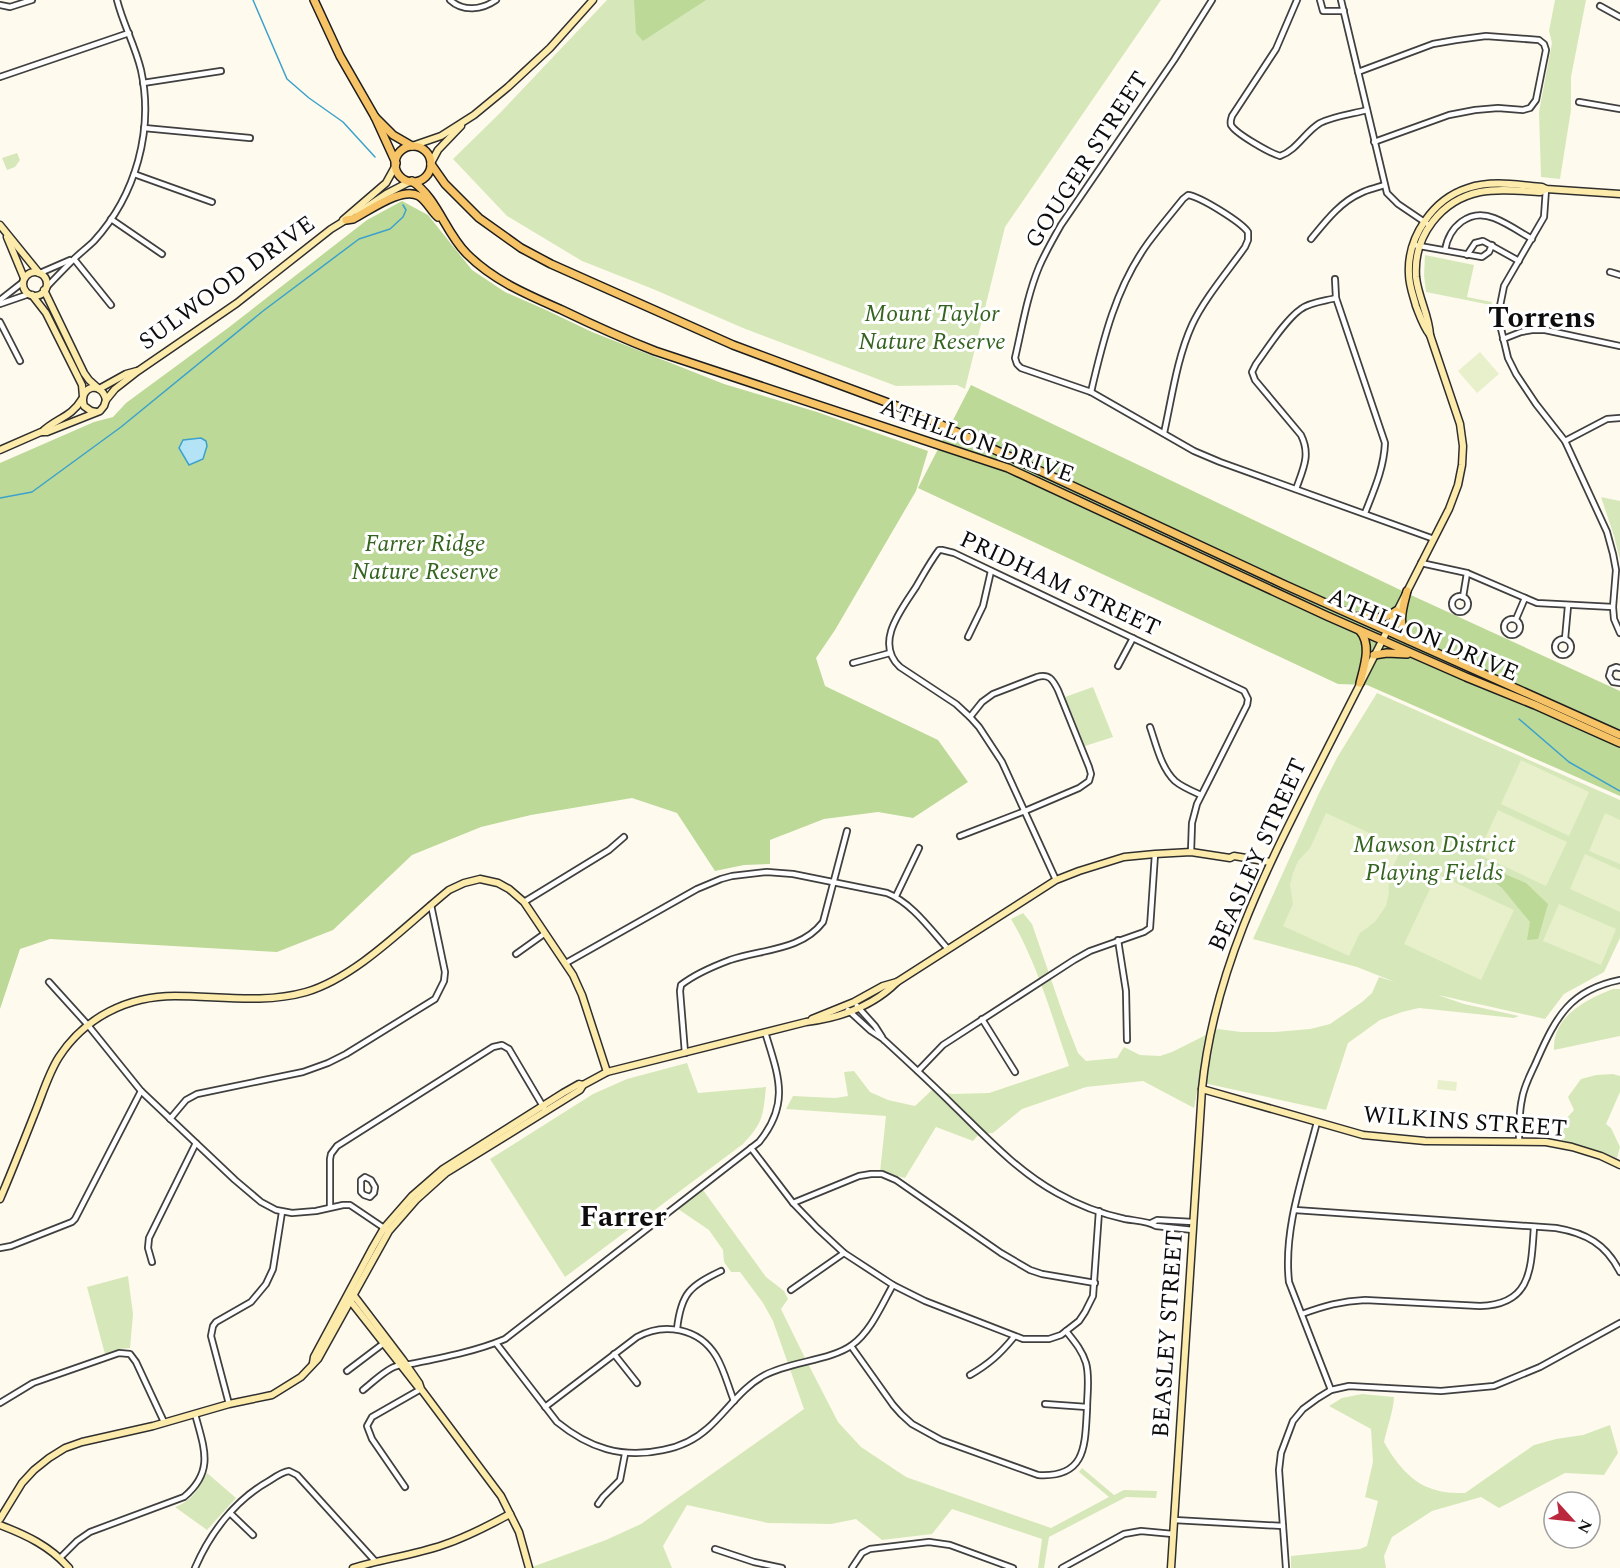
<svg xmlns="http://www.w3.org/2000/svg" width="1620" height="1568" font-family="Spectral,serif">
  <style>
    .green { fill: #d6e8b9 }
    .forest { fill: #bcd998 }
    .pitch { fill: #e7f0ca }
    .water { fill: #b4e3f5; stroke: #3ca1cb; stroke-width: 1.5 }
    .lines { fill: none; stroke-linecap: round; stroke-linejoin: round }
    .stream { stroke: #3ca1cb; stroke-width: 1.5 }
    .street-casing { stroke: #404040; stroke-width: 8 }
    .secondary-casing { stroke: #2f2f2f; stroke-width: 9 }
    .primary-casing { stroke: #1e1e1e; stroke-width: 10 }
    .street { stroke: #fff; stroke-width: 4.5 }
    .secondary { stroke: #fdebab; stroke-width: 6 }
    .primary { stroke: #f6c467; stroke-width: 7 }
    .labels { text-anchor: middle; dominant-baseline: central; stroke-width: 6; stroke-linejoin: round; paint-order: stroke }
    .street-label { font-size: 24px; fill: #0d0d0d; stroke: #fff }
    .park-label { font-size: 24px; font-style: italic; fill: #34641f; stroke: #fff }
    .district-label { font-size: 30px; font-weight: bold; fill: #0d0d0d; stroke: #fff }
  </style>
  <rect width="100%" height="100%" fill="#fffaee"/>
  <g class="green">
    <path d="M607,0H1161L1005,227L965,389L957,385L896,386L743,328L653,289L582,261L507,216L453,159L501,112Z"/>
    <path d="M1555,0H1586L1571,77V110L1560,179L1541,177L1539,112L1552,43L1549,31Z"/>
    <path d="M17,153L20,160L15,167L7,170L2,158Z"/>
    <path d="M1425,255L1474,265L1467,297L1492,302L1491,305L1426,292L1424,275Z"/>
    <path d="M1601,497L1620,501V560L1614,536Z"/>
    <path d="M1093,687L1113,737L1085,746L1065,697Z"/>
    <path d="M1377,693L1620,800V938L1604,972L1564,994L1545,1019L1438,995L1464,1004L1519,1016L1514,1018L1419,1008L1402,1012L1380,1020L1348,1043L1326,1110L1199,1082L1194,1108L1143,1081L1086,1087L1022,1109L993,1133L979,1134L973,1141L936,1127L905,1178L880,1172L886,1116L786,1109L793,1096L835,1098L848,1096L844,1072L854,1071L870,1092L888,1100L915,1106L932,1090L952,1094L989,1093L1069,1066C1052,1017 1038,965 1011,919L1023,913L1032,924L1064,1017L1078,1053L1086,1061L1117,1058L1124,1047L1140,1055L1160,1056L1172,1052L1218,1029L1241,1032H1275L1310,1029L1330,1024L1362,1002L1372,993L1379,977L1395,982L1357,967L1253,939L1319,793L1338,756Z"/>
    <path d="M1613,989H1620V1036L1554,1050C1552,1017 1586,999 1613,989Z"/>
    <path d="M687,1063L698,1093L766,1087C763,1117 763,1122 743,1144L565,1277L490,1159L593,1094L627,1079Z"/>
    <path d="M1613,1074L1620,1076V1092L1606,1124L1611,1128L1620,1147L1617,1158L1562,1140L1565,1120L1574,1110L1568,1097L1581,1079L1596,1075Z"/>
    <path d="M703,1190L766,1277L784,1291L788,1299L781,1309L802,1352L838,1422L861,1447L906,1477L1051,1528L1109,1497L1079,1472L1082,1468L1114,1495L1124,1490L1157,1491L1156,1498L1126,1497L1049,1537L1044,1568H1038L1042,1539L952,1509L932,1534L882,1540L856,1519L831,1524L768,1523L687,1505L663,1546L672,1568H533L532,1567L606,1540L641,1524L804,1409L773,1321L763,1303L740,1272H731L724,1262L723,1250L709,1230L678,1209Z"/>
    <path d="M128,1276L133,1314L130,1348L119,1349L105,1354L87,1287Z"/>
    <path d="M1362,1394L1394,1397C1393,1413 1387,1427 1384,1442C1395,1462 1413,1485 1436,1490C1445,1493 1456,1493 1465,1493L1534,1445L1556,1439L1583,1435L1610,1425L1618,1453L1604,1475L1565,1473L1499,1508L1481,1497L1432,1511L1392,1537L1384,1556L1386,1568H1291V1556L1360,1549L1367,1546L1378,1501L1365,1497L1373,1462L1371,1429L1329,1406L1342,1398Z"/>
    <path d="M207,1473L236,1498L207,1530L175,1507C193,1500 198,1489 207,1473Z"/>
  </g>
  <g class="forest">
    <path d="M634,0H706L643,41L636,33Z"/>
    <path d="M402,201L428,215L472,270L505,292L546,310L592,332L724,384L817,412L928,451L916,491L835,630L816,658L825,686L938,740L968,782L913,818L878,812L824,819L770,840V864L744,865L715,871L677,813L632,798L531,815L481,827L412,855L333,930L277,952L50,939L20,949L0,1009V463L94,422L113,417L126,403L228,328L367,220Z"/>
    <path d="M971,385L1413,596L1620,691V796L1367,685L1338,684L918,488Z"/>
    <path d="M1488,867L1526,883L1548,904L1538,939L1527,940L1530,922L1502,888L1480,871Z"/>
  </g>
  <g class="pitch">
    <path d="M1480,352L1499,374L1477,393L1458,371Z"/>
    <path d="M1521,760L1589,792L1569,836L1501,804Z"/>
    <path d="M1498,810L1567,842L1546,886L1478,854Z"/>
    <path d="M1326,813L1402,848L1388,877L1389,893L1386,906L1375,922L1360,933L1349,956L1283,926L1293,904L1290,885L1293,873L1298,861L1310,848Z"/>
    <path d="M1605,813L1620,820V864L1589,851Z"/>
    <path d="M1585,854L1620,870V912L1570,889Z"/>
    <path d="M1437,874L1514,910L1481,980L1404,944Z"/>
    <path d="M1559,904L1616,929L1601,965L1543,941Z"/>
    <path d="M1438,1080L1457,1082L1456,1091L1437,1089Z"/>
  </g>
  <path class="water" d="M201,438L206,441L207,446L203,459L189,465L179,448L183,440Z"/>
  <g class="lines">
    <g class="stream">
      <path d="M253,0L287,79L309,98L343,122L375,157"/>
      <path d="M0,498L32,492L121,427L263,311L359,239L390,229L403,217L406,210L403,205"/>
      <path d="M1519,719L1569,762L1620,791"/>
    </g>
    <g class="street-casing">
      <g id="street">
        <path d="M450,0C463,12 482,10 496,0"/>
        <path d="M1212,0L1174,60L1061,225C1053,239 1045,253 1039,267C1027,296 1022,328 1015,358L1017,364L1021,368L1091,392L1194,451L1220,462L1434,539"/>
        <path d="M1297,0L1276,49L1232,116C1231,120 1230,121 1231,125C1236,134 1270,153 1280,156C1297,150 1305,132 1320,123C1334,116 1352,114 1367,110"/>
        <path d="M1320,0L1323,11H1344"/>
        <path d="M1341,0L1387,193L1398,204L1429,225"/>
        <path d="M0,5L10,7L32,0"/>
        <path d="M1600,6L1620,17"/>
        <path d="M1358,72L1433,44L1456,40L1486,36L1539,40L1544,44L1546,50L1536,100L1530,108L1523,110L1498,108L1475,110L1449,115L1374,142"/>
        <path d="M0,77L129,33"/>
        <path d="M143,83L221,71"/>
        <path d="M1579,102L1620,109"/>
        <path d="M144,128L250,138"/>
        <path d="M134,174L212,202"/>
        <path d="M1546,189L1544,217L1504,286L1498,316L1508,358L1516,374L1536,404L1565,441L1607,532L1613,554L1616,570L1613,607L1614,619L1620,633"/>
        <path d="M111,219L162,254"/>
        <path d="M1311,239C1325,222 1340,202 1361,193C1368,189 1377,188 1384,185"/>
        <path d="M1414,245L1482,257L1489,252L1492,245"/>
        <path d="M1445,250C1449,227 1469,208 1494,218C1507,223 1520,232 1532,239"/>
        <path d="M1467,255L1475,243L1483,241L1519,261"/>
        <path d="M74,259L111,305"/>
        <path d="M1610,272L1620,275"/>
        <path d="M40,273L70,260"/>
        <path d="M1335,279L1336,298L1385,443C1384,468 1374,490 1365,513"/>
        <path d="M45,289C54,279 64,269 74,259C80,253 88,247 94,241C136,195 154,130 141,70C135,45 123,24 117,0"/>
        <path d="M0,300L23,282"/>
        <path d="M0,304L29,294"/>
        <path d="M0,322L20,361"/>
        <path d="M1503,339L1521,332L1532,330H1545L1620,346"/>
        <path d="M1091,392C1103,340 1116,287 1148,243C1159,228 1171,214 1183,199L1188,195C1201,197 1241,222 1248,232V240L1245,247C1228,271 1204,299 1192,325C1177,358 1172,397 1164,433"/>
        <path d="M1565,441L1607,419L1620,418"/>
        <path d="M1296,489C1303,469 1311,455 1301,435L1255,380L1252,372L1256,364C1267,349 1286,319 1301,309C1310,302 1325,301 1336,298"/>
        <path d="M1421,563L1467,573L1537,603L1613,607"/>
        <circle cx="1460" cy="604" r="8"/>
        <path d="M1463,597L1467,573"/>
        <circle cx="1512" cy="627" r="8"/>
        <path d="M1516,619L1525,598"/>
        <path d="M968,637L983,606L991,571"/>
        <path d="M1565,639L1568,606"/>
        <circle cx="1563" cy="647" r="8"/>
        <path d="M853,663L890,653"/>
        <path d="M1118,666L1133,638"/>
        <path d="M1620,668L1616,667L1611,669L1609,676L1613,682L1620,683"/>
        <path d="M1150,727C1156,744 1161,768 1175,781C1182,787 1192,791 1201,795"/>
        <path d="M960,836L1025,811L1079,788L1089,781L1091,774L1089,767L1058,690C1053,680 1049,673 1037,677L993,694L982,702L970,717"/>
        <path d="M1056,880L1002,762L979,727L970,717L956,704L900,667C874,643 901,610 916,587C923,575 930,562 939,550H942L954,553L1244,691L1248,699L1247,705L1197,804L1192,823L1191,852"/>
        <path d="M896,896L919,848"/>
        <path d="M524,902L609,850L624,837"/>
        <path d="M1118,940L1126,991L1127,1040"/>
        <path d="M516,954L544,934"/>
        <path d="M566,963L697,889L721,879L732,876L767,872L793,874L887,893C912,903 930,929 948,949"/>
        <path d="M49,982L87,1024L141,1091L235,1180L261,1202L276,1210L292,1213L316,1211L343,1205H350L387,1230"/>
        <path d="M857,1006L875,1026L882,1037"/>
        <path d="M848,1010L871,1031L883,1039C907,1061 930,1082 953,1105C985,1136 1017,1171 1057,1193C1078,1205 1102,1214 1125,1219C1136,1221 1147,1221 1156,1226L1193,1230"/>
        <path d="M982,1019L1015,1072"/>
        <path d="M685,1053L680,991L681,985C695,974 714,966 730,960C762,949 801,951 823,922L847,831"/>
        <path d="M918,1071L943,1045L1074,960L1090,951L1144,932L1150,928L1155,854"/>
        <path d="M170,1119L186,1100L197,1094L303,1072L328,1063L346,1054L435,999L444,981L445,972L431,905"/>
        <path d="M1317,1122C1304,1173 1283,1229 1289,1282L1331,1390"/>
        <path d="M1519,1141C1519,1127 1519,1112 1522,1099C1524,1085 1532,1072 1537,1060C1556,1017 1570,990 1620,980"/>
        <path d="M751,1148L793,1203L817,1228L844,1253L893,1285L925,1301L1023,1339H1049L1061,1335L1079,1321L1085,1312L1093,1296L1099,1211"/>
        <path d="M365,1177L371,1180L375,1187L374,1193L370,1197L364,1195L361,1192V1180Z"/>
        <path d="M793,1203L859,1176L871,1174H882L896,1180L1001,1253L1030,1270L1042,1274L1095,1283"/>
        <path d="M330,1207V1159L331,1154L337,1146L493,1047L502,1045L509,1049L544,1108"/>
        <path d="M1295,1210L1556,1228C1586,1233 1606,1244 1620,1272"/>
        <path d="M1151,1223L1157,1220L1193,1222"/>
        <path d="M0,1248L11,1246L72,1222L75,1219L141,1091"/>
        <path d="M152,1262L148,1248L149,1238L196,1143"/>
        <path d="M791,1290L844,1253"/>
        <path d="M1302,1314C1324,1306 1341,1301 1365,1300L1480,1306C1532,1305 1531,1268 1534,1227"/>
        <path d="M677,1329C681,1293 690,1286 721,1271"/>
        <path d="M496,1343L557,1422C589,1448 622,1459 663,1450C679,1447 696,1439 708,1428C727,1411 742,1387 765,1375C789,1362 832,1360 852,1345C871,1331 881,1306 893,1285"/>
        <path d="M851,1346L893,1405L901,1414L912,1424L941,1440L1038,1475C1086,1478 1085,1446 1087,1409C1087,1394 1090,1377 1086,1363C1082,1350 1074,1341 1066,1331"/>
        <path d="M614,1354L637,1383"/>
        <path d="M347,1371L384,1343"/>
        <path d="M970,1375C989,1364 1000,1354 1014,1337"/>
        <path d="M363,1390C372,1383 387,1368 397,1366C402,1364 406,1365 411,1364C441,1358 477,1351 505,1339L759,1142C791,1103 778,1075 765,1032"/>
        <path d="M0,1403L33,1383L119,1353L130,1354L136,1362L164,1422"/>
        <path d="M229,1404L211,1336L213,1326L216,1322L251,1302L266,1284L273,1269L282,1212"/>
        <path d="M1045,1404L1087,1407"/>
        <path d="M545,1407L637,1337C664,1322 699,1328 716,1356C724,1369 728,1386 734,1401"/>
        <path d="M405,1487L372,1439L367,1426L372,1417L421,1389"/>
        <path d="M598,1504L603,1497L620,1480L625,1454"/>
        <path d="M230,1513L253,1535"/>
        <path d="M1174,1520L1283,1526"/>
        <path d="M715,1549L754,1562L782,1568"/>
        <path d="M60,1558L77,1541L90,1532L184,1497C215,1471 204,1448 195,1414"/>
        <path d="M195,1568C210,1533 235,1500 269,1481C275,1477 282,1472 289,1471L297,1475L375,1561"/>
        <path d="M852,1568L862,1553L870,1549L929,1542L950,1545L1013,1568"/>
        <path d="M1062,1568L1124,1534L1141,1531L1173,1534"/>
        <path d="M1286,1568L1279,1470L1281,1453L1293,1421L1303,1409L1318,1398L1331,1390L1349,1386L1441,1391L1494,1386L1540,1367L1620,1323"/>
      </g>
    </g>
    <g class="secondary-casing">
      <g id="secondary">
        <path d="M412,146L441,136L474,115L508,87L550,48L593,0"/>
        <path d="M431,163L438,150L461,126"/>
        <path d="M358,213L386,194L411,181"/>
        <path d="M343,220L386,183L396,165"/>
        <path d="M0,225L39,273"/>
        <path d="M7,237L24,278"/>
        <circle cx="35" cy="284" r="12"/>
        <path d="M44,290L84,373L89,380L98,388"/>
        <path d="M32,295L46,313L82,385L83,397"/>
        <path d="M1430,335C1423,326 1420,316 1416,306C1413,295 1409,285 1409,274C1407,237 1433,199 1468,188C1492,180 1518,185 1542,187L1546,189L1620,194"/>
        <path d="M99,389L126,374L137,371"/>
        <path d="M96,412L91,411L84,406C78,386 102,380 106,400"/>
        <path d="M42,432C56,418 71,418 82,399"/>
        <path d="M0,450L41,432H47L100,411L104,406L106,400L115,389L138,371L237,303L331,229L349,218"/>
        <path d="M812,1019L854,1002L883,986L897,982L1056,880L1079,871L1124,857L1155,854L1191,852L1230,858L1234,856L1270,862"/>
        <path d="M1202,1089L1363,1135L1425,1141L1546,1142L1572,1147L1601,1156L1620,1165"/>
        <path d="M0,1199C12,1171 23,1143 34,1115C42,1096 48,1074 59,1057C85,1017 128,996 175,996C218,996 264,1004 306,992C357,977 407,924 449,890L464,883L480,879L498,883L509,889L524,902L573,975L582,995L607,1072"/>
        <path d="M352,1293L403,1360L419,1383L421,1389L501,1496L519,1532L529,1568"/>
        <path d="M348,1298L418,1387"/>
        <path d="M313,1363L314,1357L373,1247L384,1228L412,1196L443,1169L563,1093L579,1084L583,1085L607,1072L806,1022C839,1018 873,1006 897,982"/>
        <path d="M0,1519L22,1483L34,1470L49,1458L65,1448L82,1442L153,1426L229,1404L272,1395L301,1377L318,1359L389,1231L416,1200L446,1173L580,1090L583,1085"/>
        <path d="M0,1525C26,1535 50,1546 69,1568"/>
        <path d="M353,1568C383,1559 414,1555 443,1545C467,1537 488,1526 510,1514"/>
        <path d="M1171,1568L1202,1089C1214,968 1268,866 1322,759C1364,675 1407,592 1449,509L1458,485L1462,465L1463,446L1460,424L1430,335C1429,315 1418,297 1416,277C1413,236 1441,200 1480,192C1500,188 1521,191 1541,192L1546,189"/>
      </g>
    </g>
    <g class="primary-casing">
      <g id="primary">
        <path d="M314,0L340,56L375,117L396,163"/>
        <path d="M375,117L393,135L412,146"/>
        <circle cx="413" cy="164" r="18"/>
        <path d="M431,164L445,184L479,218L521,248L551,264L733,345L918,414L1285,585L1620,735"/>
        <path d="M412,181C438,199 445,232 467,254C494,281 528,295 562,310C593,325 624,339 655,351L1008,468L1327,616L1466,677L1535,705L1620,743"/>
        <path d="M346,220L353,219C369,211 402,186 419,196C427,201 431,211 438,217"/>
        <path d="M1407,591C1403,607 1396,627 1409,640"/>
        <path d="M1360,616C1374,618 1384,620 1396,611"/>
        <path d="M1360,631C1372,645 1364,667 1360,683"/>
        <path d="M1374,655L1387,653L1407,654"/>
      </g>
    </g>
    <use href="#street" class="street"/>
    <use href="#secondary" class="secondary"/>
    <use href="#primary" class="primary"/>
  </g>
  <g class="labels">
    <g class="street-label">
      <text transform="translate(1087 160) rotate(-57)">GOUGER STREET</text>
      <text transform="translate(227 283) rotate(-36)">SULWOOD DRIVE</text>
      <text transform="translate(977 441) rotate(20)">ATHLLON DRIVE</text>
      <text transform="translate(1060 584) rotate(25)">PRIDHAM STREET</text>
      <text transform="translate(1423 635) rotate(23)">ATHLLON DRIVE</text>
      <text transform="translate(1258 855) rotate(-66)">BEASLEY STREET</text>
      <text transform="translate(1465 1122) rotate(4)">WILKINS STREET</text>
      <text transform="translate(1168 1334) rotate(-86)">BEASLEY STREET</text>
    </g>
    <g class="park-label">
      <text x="932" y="314">Mount Taylor<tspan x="932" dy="28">Nature Reserve</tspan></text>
      <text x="425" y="544">Farrer Ridge<tspan x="425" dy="28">Nature Reserve</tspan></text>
      <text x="1434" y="845">Mawson District<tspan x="1434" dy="28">Playing Fields</tspan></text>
    </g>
    <g class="district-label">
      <text x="1542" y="318">Torrens</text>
      <text x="623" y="1217">Farrer</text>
    </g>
  </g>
  <g transform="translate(1572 1520) rotate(117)"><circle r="28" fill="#ffffff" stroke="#9e9e9e" stroke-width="1.5"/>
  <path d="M0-4.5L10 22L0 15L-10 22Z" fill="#bb283e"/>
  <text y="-9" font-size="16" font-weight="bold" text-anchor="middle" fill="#0d0d0d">N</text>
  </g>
</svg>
